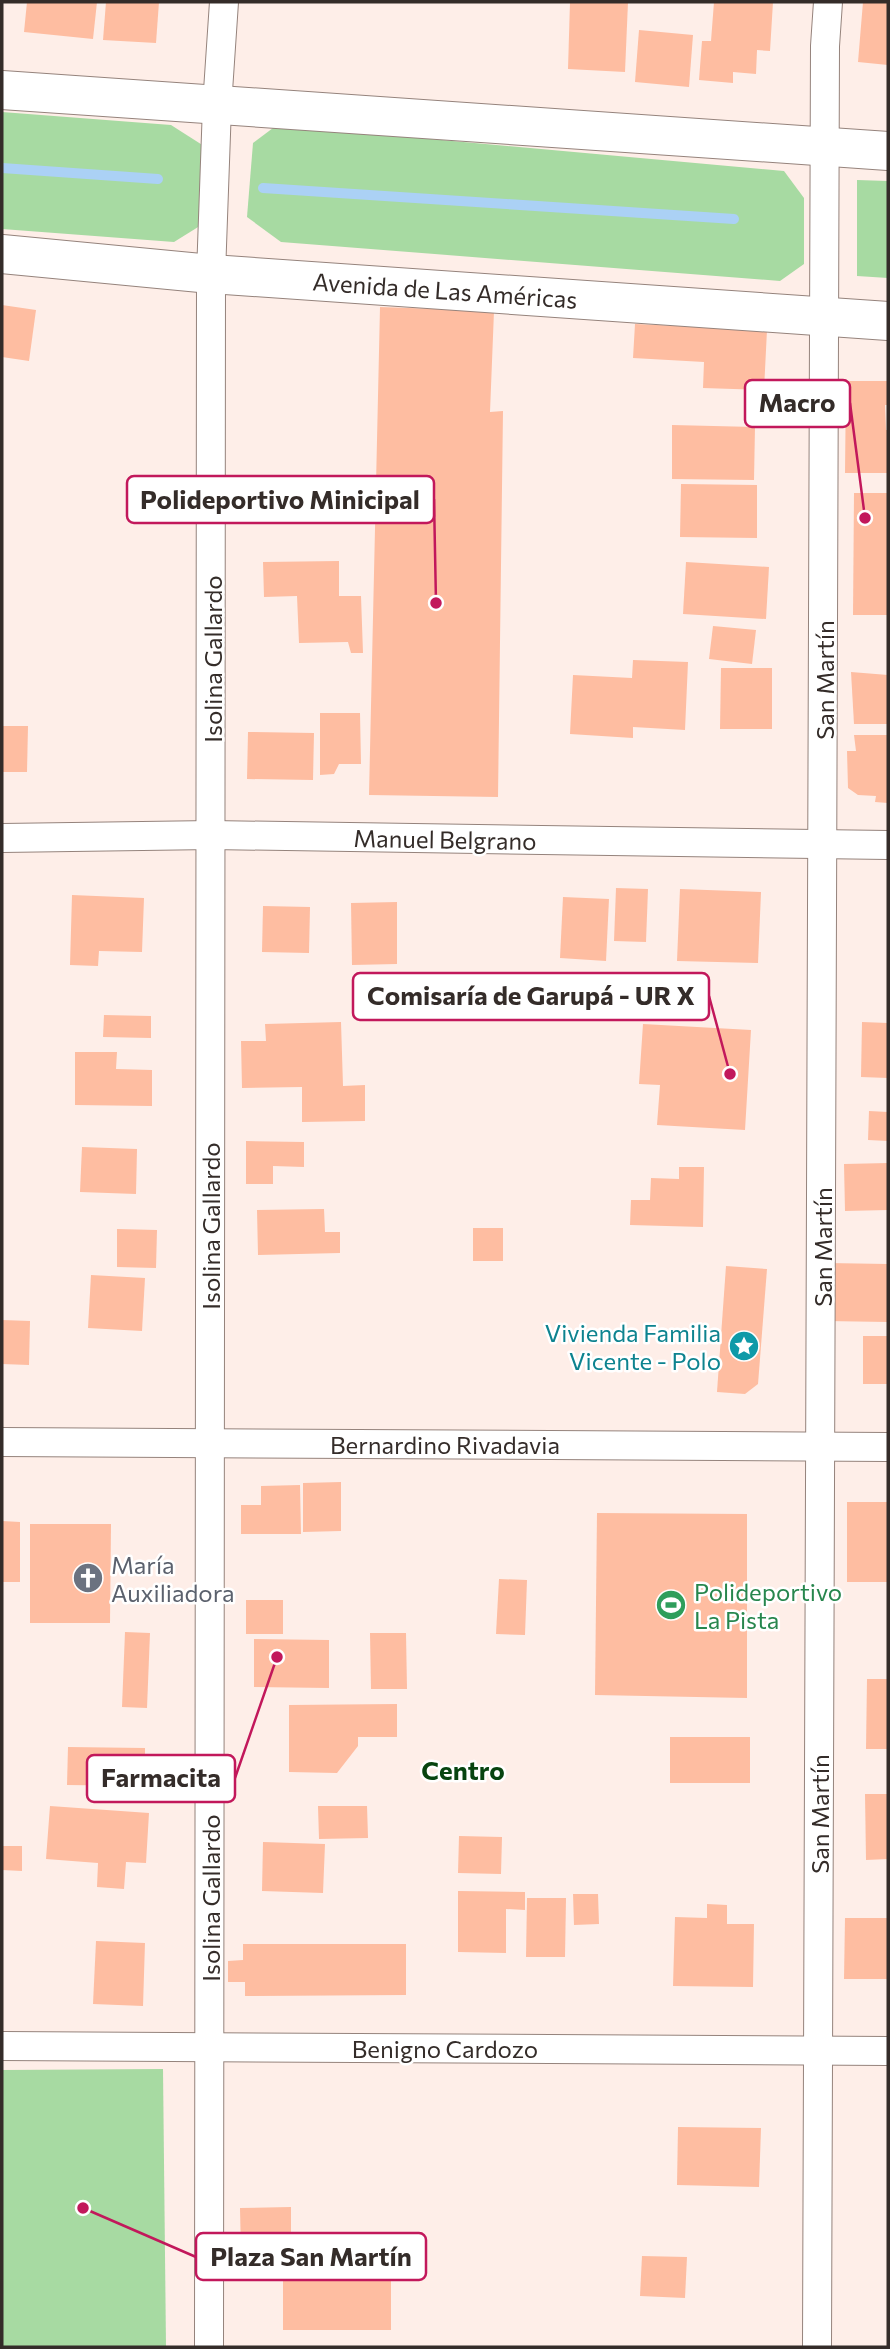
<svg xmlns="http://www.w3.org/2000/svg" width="890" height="2349" font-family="Commissioner,sans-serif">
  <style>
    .green { fill: #a7daa2 }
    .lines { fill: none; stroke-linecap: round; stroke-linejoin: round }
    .stream { stroke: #abd1f5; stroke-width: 10 }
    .building { fill: #febda1 }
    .minor-casing { stroke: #95837c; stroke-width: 30 }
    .secondary-casing { stroke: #95837c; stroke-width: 40 }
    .minor { stroke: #fff; stroke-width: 28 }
    .secondary { stroke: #fff; stroke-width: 38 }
    .labels { text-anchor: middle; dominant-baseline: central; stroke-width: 5; stroke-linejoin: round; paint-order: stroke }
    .street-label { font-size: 24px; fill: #342c29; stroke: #fff }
    .culture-label { font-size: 24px; fill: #0d838f; stroke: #fff; text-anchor: end }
    .worship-label { font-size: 24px; fill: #5b616d; stroke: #fff; text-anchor: start }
    .leisure-label { font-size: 24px; fill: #27864d; stroke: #fff; text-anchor: start }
    .neighbourhood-label { font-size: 26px; font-weight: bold; fill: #074410; stroke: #fff }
    .leader { fill: none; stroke: #c2185b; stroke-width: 2.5 }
    .callout-dot { fill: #c2185b; stroke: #fff; stroke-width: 2.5 }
    .callout { fill: #fff; stroke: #c2185b; stroke-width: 2.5 }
    .callout-label { font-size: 26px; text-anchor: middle; font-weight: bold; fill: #342c29 }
  </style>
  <rect width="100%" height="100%" fill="#feeee8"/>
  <g class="green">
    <path d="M2,112L171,125L207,148L211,219L174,242L2,229Z"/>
    <path d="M277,125L784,171L804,198V264L780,281L281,242L247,217L253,143Z"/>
    <path d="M857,180L888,181V278L857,276Z"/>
    <path d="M163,2069L166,2347H2V2070Z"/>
  </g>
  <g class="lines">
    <g class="stream">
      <path d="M2,168L158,179"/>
      <path d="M263,188L734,219"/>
    </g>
  </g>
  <g class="building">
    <path d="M27,2H97L93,39L24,32Z"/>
    <path d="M106,2H159L156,43L103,40Z"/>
    <path d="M570,2H628L625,72L568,69Z"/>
    <path d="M714,2H773L770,51L757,50L756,74L733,72V83L699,80L702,41H711Z"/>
    <path d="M863,2L888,3V65L858,62Z"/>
    <path d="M639,30L693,35L689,87L635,82Z"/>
    <path d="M2,305L36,310L29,361L2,357Z"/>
    <path d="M380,307L494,311L490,412L503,411L498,797L369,795Z"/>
    <path d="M635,324L767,330L764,390L703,388L704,362L633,358Z"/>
    <path d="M846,381H888V405H885L886,430H888V473H845Z"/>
    <path d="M672,425L755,427L754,480L672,479Z"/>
    <path d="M681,484L757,485V538L680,537Z"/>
    <path d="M854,493H888V615H853Z"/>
    <path d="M339,561V596H361L363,653H351L348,642L299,643L297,596L264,597L263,562Z"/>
    <path d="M686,562L769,567L766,619L683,614Z"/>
    <path d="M713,626L756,630L752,664L709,659Z"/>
    <path d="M633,660L688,662L685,730L633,727V738L570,734L573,675L632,678Z"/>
    <path d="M721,668H772V729H720Z"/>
    <path d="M851,672L888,675V724H854Z"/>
    <path d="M320,713H360L361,764H339L334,774L320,775Z"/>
    <path d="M2,726H28L27,772H2Z"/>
    <path d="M248,732L314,733L313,780L247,779Z"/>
    <path d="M854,735H888V803L875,802L876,796L858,795L848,788L847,751H856Z"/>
    <path d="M616,888L648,889L646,942L614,941Z"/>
    <path d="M680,889L761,892L758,963L677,961Z"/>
    <path d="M72,895L144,898L142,952L99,951L98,966L70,965Z"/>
    <path d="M563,897L609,899L606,961L560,958Z"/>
    <path d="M397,902V964L352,965L351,903Z"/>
    <path d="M263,906L310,907L309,953L262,952Z"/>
    <path d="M104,1015L151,1016V1038L103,1037Z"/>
    <path d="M341,1022L343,1086L365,1085V1121L302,1122V1087L242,1088L241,1041H266L265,1024Z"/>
    <path d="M862,1022L888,1023V1078L861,1077Z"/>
    <path d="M643,1024L751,1030L745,1130L657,1125L660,1085L639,1084Z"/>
    <path d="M75,1052H117L116,1069L152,1070V1106L75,1105Z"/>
    <path d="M869,1111L888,1112V1141L868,1140Z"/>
    <path d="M246,1141L304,1142V1167L273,1166V1184H246Z"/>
    <path d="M82,1147L137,1149L136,1194L80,1192Z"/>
    <path d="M888,1163V1210L845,1211L844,1164Z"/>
    <path d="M679,1167H704L703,1227L630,1225L631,1200H650L651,1178L679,1179Z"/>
    <path d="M324,1209L325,1232H340V1253L258,1255L257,1210Z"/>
    <rect x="473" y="1228" width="30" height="33"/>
    <path d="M117,1229L157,1230L156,1268L117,1267Z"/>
    <path d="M827,1263L888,1264V1322L825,1321Z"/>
    <path d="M726,1266L767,1269L758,1384L745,1394L717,1392Z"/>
    <path d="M91,1275L145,1278L142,1331L88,1328Z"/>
    <path d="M2,1320L30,1321L29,1365L2,1364Z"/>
    <rect x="863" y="1336" width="25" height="48"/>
    <path d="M341,1482V1531L303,1532V1483Z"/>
    <path d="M300,1485L301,1534H241V1505H261V1486Z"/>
    <rect x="847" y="1502" width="41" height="80"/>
    <path d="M597,1513L747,1514V1698L595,1695Z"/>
    <path d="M2,1521L20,1522V1582H2Z"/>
    <path d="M30,1524H111L110,1623H30Z"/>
    <path d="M499,1579L527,1580L525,1635L496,1634Z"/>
    <rect x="246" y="1600" width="37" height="34"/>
    <path d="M125,1632L150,1633L147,1708L122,1707Z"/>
    <path d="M370,1633H406L407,1689H371Z"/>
    <path d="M254,1639L329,1640V1688L254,1687Z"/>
    <path d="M867,1679H888V1749H866Z"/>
    <path d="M397,1704V1737H358V1746L337,1773L289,1772V1705Z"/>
    <rect x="670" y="1737" width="80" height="46"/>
    <path d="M68,1747L145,1748V1786L67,1785Z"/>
    <path d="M865,1794H888V1859L866,1860Z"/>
    <path d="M50,1806L149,1813L146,1863L126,1862L124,1889L97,1887L98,1863L46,1859Z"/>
    <path d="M318,1806H367L368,1838L319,1839Z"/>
    <path d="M459,1836L502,1837L501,1874L458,1873Z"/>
    <path d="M263,1842L325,1844L323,1893L262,1891Z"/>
    <path d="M2,1846H22V1871L2,1870Z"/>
    <path d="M458,1891L525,1892V1910L506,1909V1953L458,1952Z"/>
    <path d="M573,1894H598L599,1924L574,1925Z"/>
    <path d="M527,1898H566L565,1957H526Z"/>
    <path d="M707,1904L727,1905V1924H754L753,1987L673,1986L675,1917L707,1918Z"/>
    <path d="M845,1918H888V1979H844Z"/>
    <path d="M96,1941L145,1943L143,2006L93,2004Z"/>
    <path d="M243,1944H406V1995L245,1996V1982H228V1961L243,1960Z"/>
    <path d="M678,2127L761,2128L759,2187L677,2185Z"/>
    <path d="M291,2207V2253H241L240,2208Z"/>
    <path d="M642,2256L687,2257L685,2298L640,2296Z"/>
    <rect x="283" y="2274" width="108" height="56"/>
  </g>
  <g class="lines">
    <g class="minor-casing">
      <g id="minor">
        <path d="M2,838L212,835L888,845"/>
        <path d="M2,1442L888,1447"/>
        <path d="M2,2046L888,2051"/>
        <path d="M209,2347L211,274L217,106L224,2"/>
        <path d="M817,2347L825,46L828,2"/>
      </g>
    </g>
    <g class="secondary-casing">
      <g id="secondary">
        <path d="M2,90L888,151"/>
        <path d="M2,254L211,274L888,321"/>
      </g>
    </g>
    <use href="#minor" class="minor"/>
    <use href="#secondary" class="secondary"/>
  </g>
  <defs>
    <g id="sight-disc" transform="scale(1.575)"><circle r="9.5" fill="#0f9aa8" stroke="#fff"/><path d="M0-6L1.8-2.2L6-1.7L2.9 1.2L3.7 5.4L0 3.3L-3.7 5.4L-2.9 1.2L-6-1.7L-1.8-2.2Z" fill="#fff"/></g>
    <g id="church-disc" transform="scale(1.575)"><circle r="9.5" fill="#6b7280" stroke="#fff"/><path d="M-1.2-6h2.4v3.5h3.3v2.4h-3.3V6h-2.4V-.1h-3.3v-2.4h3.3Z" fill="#fff"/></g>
    <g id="stadium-disc" transform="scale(1.575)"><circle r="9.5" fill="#2e9e5b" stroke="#fff"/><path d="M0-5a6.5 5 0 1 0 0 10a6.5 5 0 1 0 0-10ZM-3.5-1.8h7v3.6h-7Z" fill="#fff"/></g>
  </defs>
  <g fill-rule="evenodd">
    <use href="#sight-disc" x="744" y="1346"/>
    <use href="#church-disc" x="88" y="1578"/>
    <use href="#stadium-disc" x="671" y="1605"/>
  </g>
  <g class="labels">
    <g class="street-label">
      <text transform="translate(445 290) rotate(4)">Avenida de Las Américas</text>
      <text transform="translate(212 659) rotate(-90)">Isolina Gallardo</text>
      <text transform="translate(824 680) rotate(-90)">San Martín</text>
      <text transform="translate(445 839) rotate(1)">Manuel Belgrano</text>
      <text transform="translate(210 1226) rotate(-90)">Isolina Gallardo</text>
      <text transform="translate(822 1247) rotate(-90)">San Martín</text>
      <text x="445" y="1444">Bernardino Rivadavia</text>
      <text transform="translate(819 1814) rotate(-90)">San Martín</text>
      <text transform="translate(210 1898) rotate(-90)">Isolina Gallardo</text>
      <text x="445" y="2048">Benigno Cardozo</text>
    </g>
    <g class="culture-label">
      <text x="721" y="1332">Vivienda Familia<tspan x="721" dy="28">Vicente - Polo</tspan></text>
    </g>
    <g class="worship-label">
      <text x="111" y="1564">María<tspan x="111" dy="28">Auxiliadora</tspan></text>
    </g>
    <g class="leisure-label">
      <text x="694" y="1591">Polideportivo<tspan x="694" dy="28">La Pista</tspan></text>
    </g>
    <g class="neighbourhood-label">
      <text x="463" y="1769">Centro</text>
    </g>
  </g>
  <path class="leader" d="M865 518L850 403M436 603L434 499M730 1074L709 996M277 1657L235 1778M83 2208L196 2257"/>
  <g class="callout-dot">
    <circle cx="865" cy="518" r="7"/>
    <circle cx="436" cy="603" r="7"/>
    <circle cx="730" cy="1074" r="7"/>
    <circle cx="277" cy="1657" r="7"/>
    <circle cx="83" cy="2208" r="7"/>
  </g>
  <g class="callout">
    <rect x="745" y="380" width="105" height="47" rx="7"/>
    <rect x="127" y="476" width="307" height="47" rx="7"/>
    <rect x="353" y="973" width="356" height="47" rx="7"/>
    <rect x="87" y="1755" width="148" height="47" rx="7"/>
    <rect x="196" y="2233" width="230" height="47" rx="7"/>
  </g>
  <g class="callout-label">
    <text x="797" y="412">Macro</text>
    <text x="280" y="509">Polideportivo Minicipal</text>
    <text x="531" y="1005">Comisaría de Garupá - UR X</text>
    <text x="161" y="1787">Farmacita</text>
    <text x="311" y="2266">Plaza San Martín</text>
  </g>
  <rect width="890" height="2349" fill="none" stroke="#342c29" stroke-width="7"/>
</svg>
